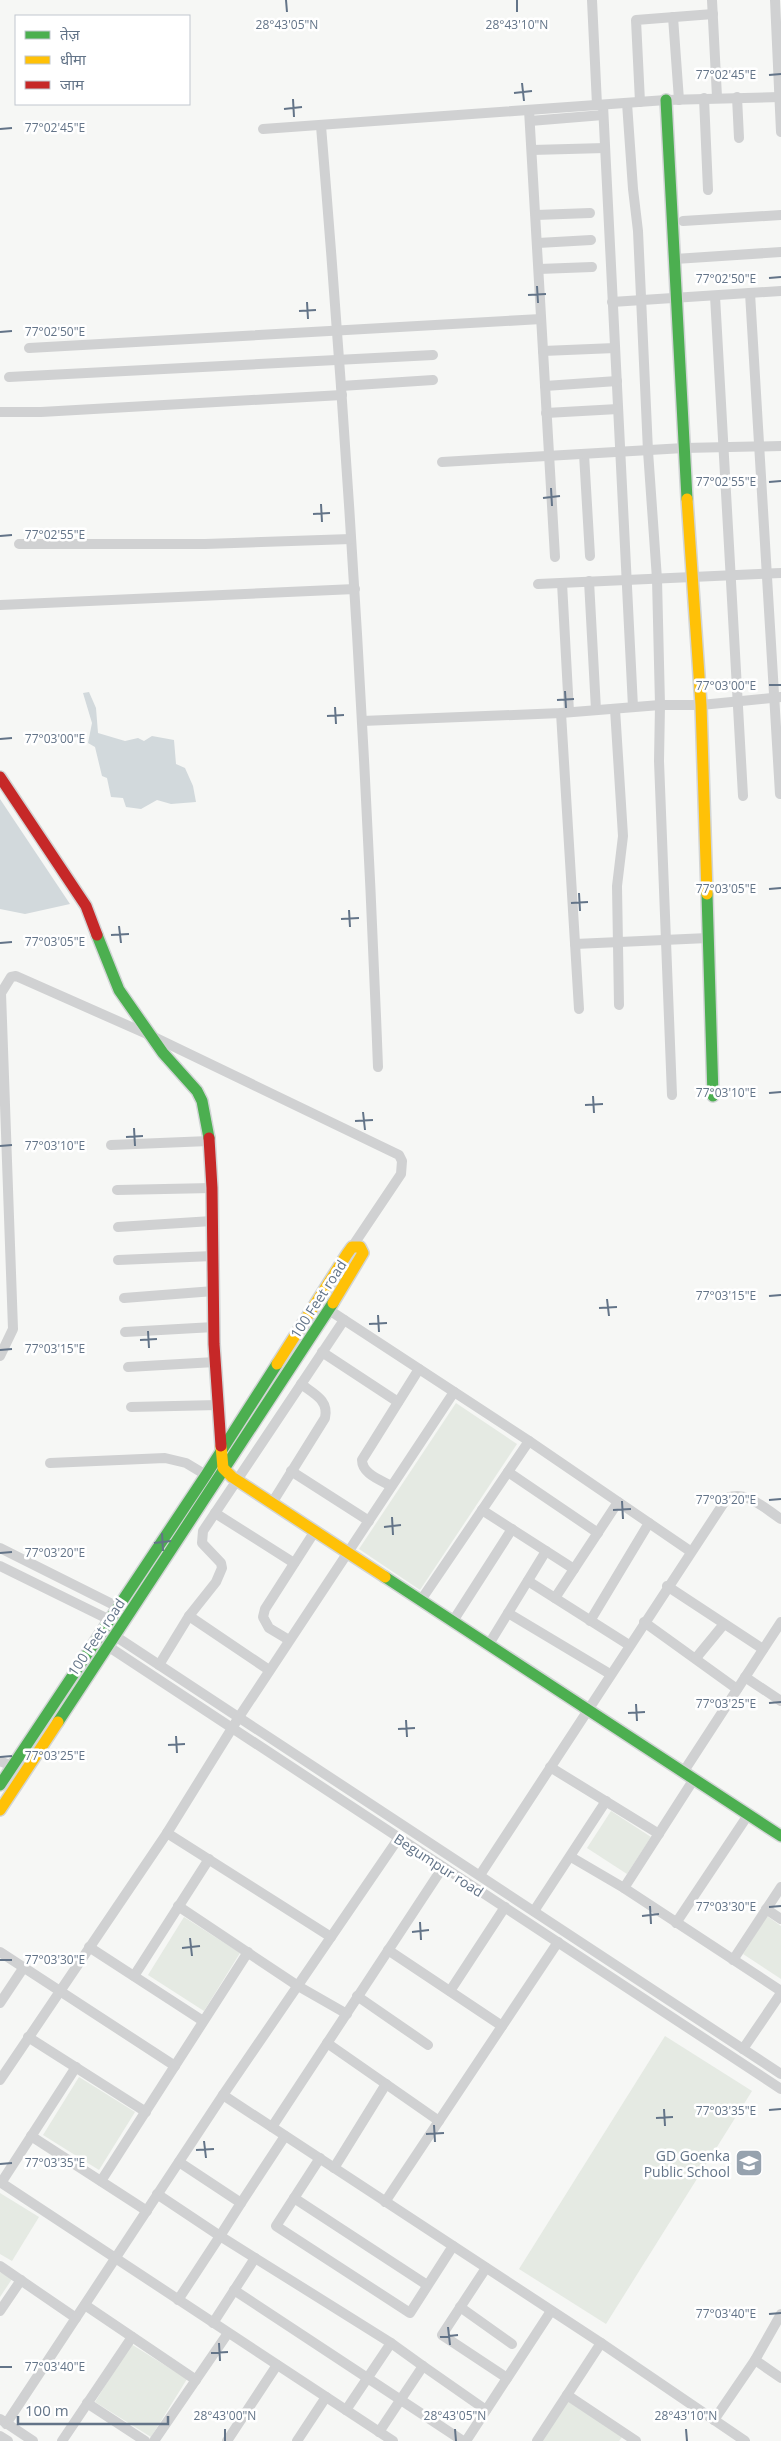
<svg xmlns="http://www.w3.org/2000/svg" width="781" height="2441" font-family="'Open Sans','Noto Sans Devanagari',sans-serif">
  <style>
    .green { fill: #e5eae3 }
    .water { fill: #d2d9dc }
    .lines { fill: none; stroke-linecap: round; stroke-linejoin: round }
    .fast-casing { stroke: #d2d5d6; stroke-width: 14 }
    .slow-casing { stroke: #d2d5d6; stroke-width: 14 }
    .jam-casing { stroke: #d2d5d6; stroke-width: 14 }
    .street { stroke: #d0d1d2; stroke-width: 10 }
    .fast { stroke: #4caf50; stroke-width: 11 }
    .slow { stroke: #ffc107; stroke-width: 11 }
    .jam { stroke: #c62828; stroke-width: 11 }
    .ticks { fill: none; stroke: #637488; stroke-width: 2 }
    .labels { text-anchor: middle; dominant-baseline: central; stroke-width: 5; stroke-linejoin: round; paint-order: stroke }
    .street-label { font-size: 14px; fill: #637488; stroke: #fff }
    .poi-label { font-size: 14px; fill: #637488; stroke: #fff; text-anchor: end }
    .ticks-label { font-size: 12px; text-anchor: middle; fill: #637488; stroke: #fff; stroke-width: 5; stroke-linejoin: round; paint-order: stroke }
  </style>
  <rect width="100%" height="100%" fill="#f6f7f5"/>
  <g class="green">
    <path d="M456,1403L517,1444L420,1590L359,1549Z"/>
    <path d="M611,1811L651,1837L627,1874L587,1848Z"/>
    <path d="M767,1916L781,1926V1979L743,1954Z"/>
    <path d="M184,1917L240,1953L204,2011L148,1975Z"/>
    <path d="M665,2036L752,2091L606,2324L519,2269Z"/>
    <path d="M79,2077L135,2112L99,2170L43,2135Z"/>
    <path d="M0,2193L39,2217L12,2261L0,2254Z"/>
    <path d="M0,2272L12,2279L0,2297Z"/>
    <path d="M131,2344L187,2379L151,2437L95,2402Z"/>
    <path d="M566,2400L623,2436L619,2441H541Z"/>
  </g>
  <g class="water">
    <path d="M89,692L96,708L98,733L125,741L138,738L144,741L152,736L174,740L176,764L185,768L193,786L196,802L171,804L157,800L141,809L126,807L123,798L111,797L107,778L102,776L95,747L88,743L92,723L83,693Z"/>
    <path d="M0,799L70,904L25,914L0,909Z"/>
  </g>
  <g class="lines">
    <g class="fast-casing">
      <g id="fast">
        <path d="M666,100L687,499"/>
        <path d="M707,894L713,1096"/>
        <path d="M97,935L119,990L163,1053L197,1091L202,1101L209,1138"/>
        <path d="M385,1577L781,1836"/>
        <path d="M58,1722L333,1303"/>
        <path d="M0,1785L206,1475L277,1364"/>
      </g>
    </g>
    <g class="slow-casing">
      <g id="slow">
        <path d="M687,499L701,705L707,894"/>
        <path d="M277,1364L347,1254L352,1247H360L363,1253L333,1303"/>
        <path d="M221,1446L223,1468L232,1477L385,1577"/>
        <path d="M0,1810L58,1722"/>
      </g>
    </g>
    <g class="jam-casing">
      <g id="jam">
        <path d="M0,777L86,906L97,935"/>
        <path d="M209,1138L212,1188L214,1344L221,1446"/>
      </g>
    </g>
    <g class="street">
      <path d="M592,0L597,105"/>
      <path d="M712,0L717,97"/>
      <path d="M775,0L781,132"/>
      <path d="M673,17L679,100"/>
      <path d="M737,97L739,138"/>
      <path d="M704,98L708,190"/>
      <path d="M640,102L636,20L713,14"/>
      <path d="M627,103L633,189L638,231L648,451L657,579L660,705L659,761L672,1095"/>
      <path d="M603,105L633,707"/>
      <path d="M529,110L555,557"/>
      <path d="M530,121L603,115"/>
      <path d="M321,126C347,439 366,753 378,1067"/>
      <path d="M263,129L666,100L780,97"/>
      <path d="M532,150L605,148"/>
      <path d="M536,215L590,213"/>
      <path d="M683,221L781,215"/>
      <path d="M538,243L591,240"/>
      <path d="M675,259L781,252"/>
      <path d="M539,269L592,267"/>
      <path d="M750,293L780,794"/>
      <path d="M715,296L743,796"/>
      <path d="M612,302L781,291"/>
      <path d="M29,348L541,319"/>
      <path d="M543,351L615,348"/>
      <path d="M9,377L433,355"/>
      <path d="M341,386L433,380"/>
      <path d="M545,386L617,381"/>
      <path d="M0,412H41L342,395"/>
      <path d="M546,413L618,409"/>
      <path d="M584,454L590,556"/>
      <path d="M442,462L684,448L781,446"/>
      <path d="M19,544H205L351,539"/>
      <path d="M589,581L596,710"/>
      <path d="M562,583L569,712"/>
      <path d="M538,584L781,573"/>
      <path d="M0,605L355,589"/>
      <path d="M615,709L623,836L617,886L619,1005"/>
      <path d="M561,713L579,1009"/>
      <path d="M362,721L561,713L660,705H701L781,697"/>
      <path d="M575,944L708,938"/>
      <path d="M111,1145L209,1141"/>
      <path d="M117,1190L212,1188"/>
      <path d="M118,1227L212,1221"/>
      <path d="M118,1260L213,1256"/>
      <path d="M124,1298L214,1291"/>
      <path d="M329,1310L529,1441L690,1551"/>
      <path d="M125,1332L214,1327"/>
      <path d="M322,1352L398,1402"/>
      <path d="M0,1356L13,1329L1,993L11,977L16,976L156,1038L399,1155L402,1161L401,1174L352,1247"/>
      <path d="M128,1367L215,1362"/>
      <path d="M131,1407L218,1405"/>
      <path d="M50,1463L165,1458L186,1463L206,1475"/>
      <path d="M291,1471L369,1521"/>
      <path d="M508,1472L598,1533"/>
      <path d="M391,1486C381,1480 362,1474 362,1460L419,1369"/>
      <path d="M272,1503L325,1418C329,1400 314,1394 301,1384"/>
      <path d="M482,1510L574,1569"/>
      <path d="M215,1513L294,1563"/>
      <path d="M0,1548L118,1607"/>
      <path d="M0,1566L110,1620"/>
      <path d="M528,1581L629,1645"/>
      <path d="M667,1586L763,1649"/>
      <path d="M555,1598L618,1502"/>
      <path d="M421,1600L529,1441"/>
      <path d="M508,1613L610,1674"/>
      <path d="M189,1616L269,1670"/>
      <path d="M453,1621L512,1529"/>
      <path d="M590,1621L649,1523"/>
      <path d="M644,1622L737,1689"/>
      <path d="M109,1632L781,2074"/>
      <path d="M289,1640L269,1628L263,1617L265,1609L315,1531"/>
      <path d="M103,1643L781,2089"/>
      <path d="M489,1644L546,1551"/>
      <path d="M696,1658L724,1624"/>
      <path d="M159,1665L189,1616L216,1582L222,1568L221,1563L202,1543L203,1531L344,1320"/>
      <path d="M745,1677L781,1701"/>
      <path d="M0,1761L12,1766"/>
      <path d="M550,1767L659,1834"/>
      <path d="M684,1771L781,1622"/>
      <path d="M167,1833L331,1937"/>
      <path d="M571,1857L624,1888L781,1991"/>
      <path d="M480,1875L727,1498C747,1490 764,1508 781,1519"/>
      <path d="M624,1888L694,1779"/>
      <path d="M178,1906L298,1986L347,2014"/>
      <path d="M766,1909L781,1919"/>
      <path d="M534,1911L606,1801"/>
      <path d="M676,1923L748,1815"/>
      <path d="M89,1947L203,2021"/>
      <path d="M388,1950L502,2026"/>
      <path d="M0,1952L175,2066"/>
      <path d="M733,1960L781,1887"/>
      <path d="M134,1976L209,1859"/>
      <path d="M450,1991L505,1907"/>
      <path d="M357,1996L428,2045"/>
      <path d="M0,2003L24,1967"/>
      <path d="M28,2037L146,2112"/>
      <path d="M327,2043L439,2121"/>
      <path d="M743,2049L781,1993"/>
      <path d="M0,2080L167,1833L239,1717L454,1392"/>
      <path d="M223,2095L601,2343L745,2441"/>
      <path d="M272,2127L443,1867"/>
      <path d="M31,2136L147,2211"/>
      <path d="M320,2158L276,2226L410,2313L453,2246"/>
      <path d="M179,2162L241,2203L285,2136"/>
      <path d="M334,2168L386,2084"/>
      <path d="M101,2181L248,1952"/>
      <path d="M0,2182L393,2441"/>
      <path d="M1,2183L76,2067"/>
      <path d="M157,2194L220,2236L178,2300"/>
      <path d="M294,2198L427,2285"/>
      <path d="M385,2202L558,1942"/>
      <path d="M241,2203L220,2236L391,2343L346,2410"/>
      <path d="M0,2266L76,2318"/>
      <path d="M486,2268L442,2335L507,2378"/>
      <path d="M234,2290L463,2441"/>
      <path d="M85,2305L196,2380"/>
      <path d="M460,2307L512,2344"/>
      <path d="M0,2311L21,2280"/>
      <path d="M213,2323L255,2258"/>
      <path d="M391,2343L423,2366"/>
      <path d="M755,2360L781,2378"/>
      <path d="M567,2395L636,2441"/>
      <path d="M87,2403L145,2441"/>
      <path d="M0,2419L33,2441"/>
      <path d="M714,2420L755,2360L781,2314"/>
      <path d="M6,2424L223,2095L398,1839"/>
      <path d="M379,2432L423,2366L486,2410"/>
      <path d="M0,2436L8,2441"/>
      <path d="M62,2441L132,2337"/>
      <path d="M154,2441L228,2333"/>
      <path d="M227,2441L277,2365"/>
      <path d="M297,2441L326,2397"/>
      <path d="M466,2441L551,2311"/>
      <path d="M537,2441L601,2343"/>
    </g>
    <use href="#fast" class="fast"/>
    <use href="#slow" class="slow"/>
    <use href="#jam" class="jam"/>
  </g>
  <path class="ticks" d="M286,0L287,12M517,0V12M769,75L781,74M522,83L524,101M514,93L532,91M293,99L294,117M284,109L302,107M0,129L12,128M769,278L781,277M537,286L538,303M528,295L546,294M307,302L308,319M299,311L316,310M0,332L12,331M769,482L781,481M551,488L552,506M543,498L560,496M321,504L322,522M313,514L330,513M0,536L12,535M769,685H781M565,691L566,708M557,700L574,699M335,707L336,724M327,716L344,715M0,739L12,738M769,889L781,888M579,893L580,911M571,903L588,902M349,910L350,927M341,919L359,918M119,926L121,943M111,935L129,934M0,943L12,942M769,1093L781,1092M593,1096L594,1113M585,1105L603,1104M363,1112L365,1130M355,1121L373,1120M134,1128L135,1146M126,1137L143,1136M0,1146L12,1145M769,1296L781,1295M607,1299L609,1316M599,1308L617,1307M378,1315L379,1332M369,1324L387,1323M148,1331L149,1348M140,1340L157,1339M0,1350L12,1349M769,1500L781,1499M622,1501L623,1519M613,1510L631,1509M392,1517L393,1535M384,1527L401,1525M162,1533L163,1551M154,1543L171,1541M0,1553L12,1552M769,1703L781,1702M636,1704L637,1721M628,1713L645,1712M406,1720L407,1737M398,1729L415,1728M176,1736L177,1753M168,1745L185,1744M0,1757L12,1756M650,1906L651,1924M769,1907L781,1906M642,1916L659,1914M420,1922L421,1940M412,1932L429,1930M190,1938L192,1956M182,1948L200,1946M0,1960H12M664,2109L665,2126M769,2110L781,2109M656,2118L673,2117M434,2125L435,2142M426,2134L444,2133M204,2141L206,2158M196,2150L214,2149M0,2164L12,2163M769,2314L781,2313M448,2327L450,2345M440,2337L458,2335M219,2343L220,2361M211,2353L228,2352M0,2367H12M225,2429V2441M455,2429L456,2441M686,2429L687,2441"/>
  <defs>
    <g id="school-square" transform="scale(1.4375)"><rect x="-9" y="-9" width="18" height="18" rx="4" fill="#96a2ae" stroke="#fff"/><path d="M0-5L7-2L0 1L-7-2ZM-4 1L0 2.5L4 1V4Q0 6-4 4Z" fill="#fff"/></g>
  </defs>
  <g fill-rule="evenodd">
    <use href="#school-square" x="749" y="2163"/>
  </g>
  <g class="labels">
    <g class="street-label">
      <text transform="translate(318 1299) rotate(-57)">100 Feet road</text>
      <text transform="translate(96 1637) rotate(-56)">100 Feet road</text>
      <text transform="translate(439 1865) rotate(33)">Begumpur road</text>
    </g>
    <g class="poi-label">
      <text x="730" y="2155">GD Goenka<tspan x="730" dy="16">Public School</tspan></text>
    </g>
  </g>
  <g class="ticks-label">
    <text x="287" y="29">28°43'05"N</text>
    <text x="517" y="29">28°43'10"N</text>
    <text x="726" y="79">77°02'45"E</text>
    <text x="55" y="132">77°02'45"E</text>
    <text x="726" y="283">77°02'50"E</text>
    <text x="55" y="336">77°02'50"E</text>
    <text x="726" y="486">77°02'55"E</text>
    <text x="55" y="539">77°02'55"E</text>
    <text x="726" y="690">77°03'00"E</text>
    <text x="55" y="743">77°03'00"E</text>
    <text x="726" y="893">77°03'05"E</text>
    <text x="55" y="946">77°03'05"E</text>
    <text x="726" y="1097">77°03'10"E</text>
    <text x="55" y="1150">77°03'10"E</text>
    <text x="726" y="1300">77°03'15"E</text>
    <text x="55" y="1353">77°03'15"E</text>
    <text x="726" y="1504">77°03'20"E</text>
    <text x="55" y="1557">77°03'20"E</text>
    <text x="726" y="1708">77°03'25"E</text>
    <text x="55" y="1760">77°03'25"E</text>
    <text x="726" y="1911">77°03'30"E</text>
    <text x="55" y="1964">77°03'30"E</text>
    <text x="726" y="2115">77°03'35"E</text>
    <text x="55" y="2167">77°03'35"E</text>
    <text x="726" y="2318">77°03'40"E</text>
    <text x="55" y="2371">77°03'40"E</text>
    <text x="225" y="2420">28°43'00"N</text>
    <text x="455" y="2420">28°43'05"N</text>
    <text x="686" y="2420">28°43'10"N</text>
  </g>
  <rect x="15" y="15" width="175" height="90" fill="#ffffff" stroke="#c1c7cf"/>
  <rect x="25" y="31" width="25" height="8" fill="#4caf50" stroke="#c1c7cf"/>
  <text x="60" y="40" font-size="15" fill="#637488">तेज़</text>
  <rect x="25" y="56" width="25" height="8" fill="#ffc107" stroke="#c1c7cf"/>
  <text x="60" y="65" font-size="15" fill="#637488">धीमा</text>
  <rect x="25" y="81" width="25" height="8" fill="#c62828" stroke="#c1c7cf"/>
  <text x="60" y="90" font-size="15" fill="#637488">जाम</text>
  <path d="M18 2416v8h150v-8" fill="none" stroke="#637488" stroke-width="2.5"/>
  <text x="25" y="2416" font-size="15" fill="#637488" stroke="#ffffff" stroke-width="4" paint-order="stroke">100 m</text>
</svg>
